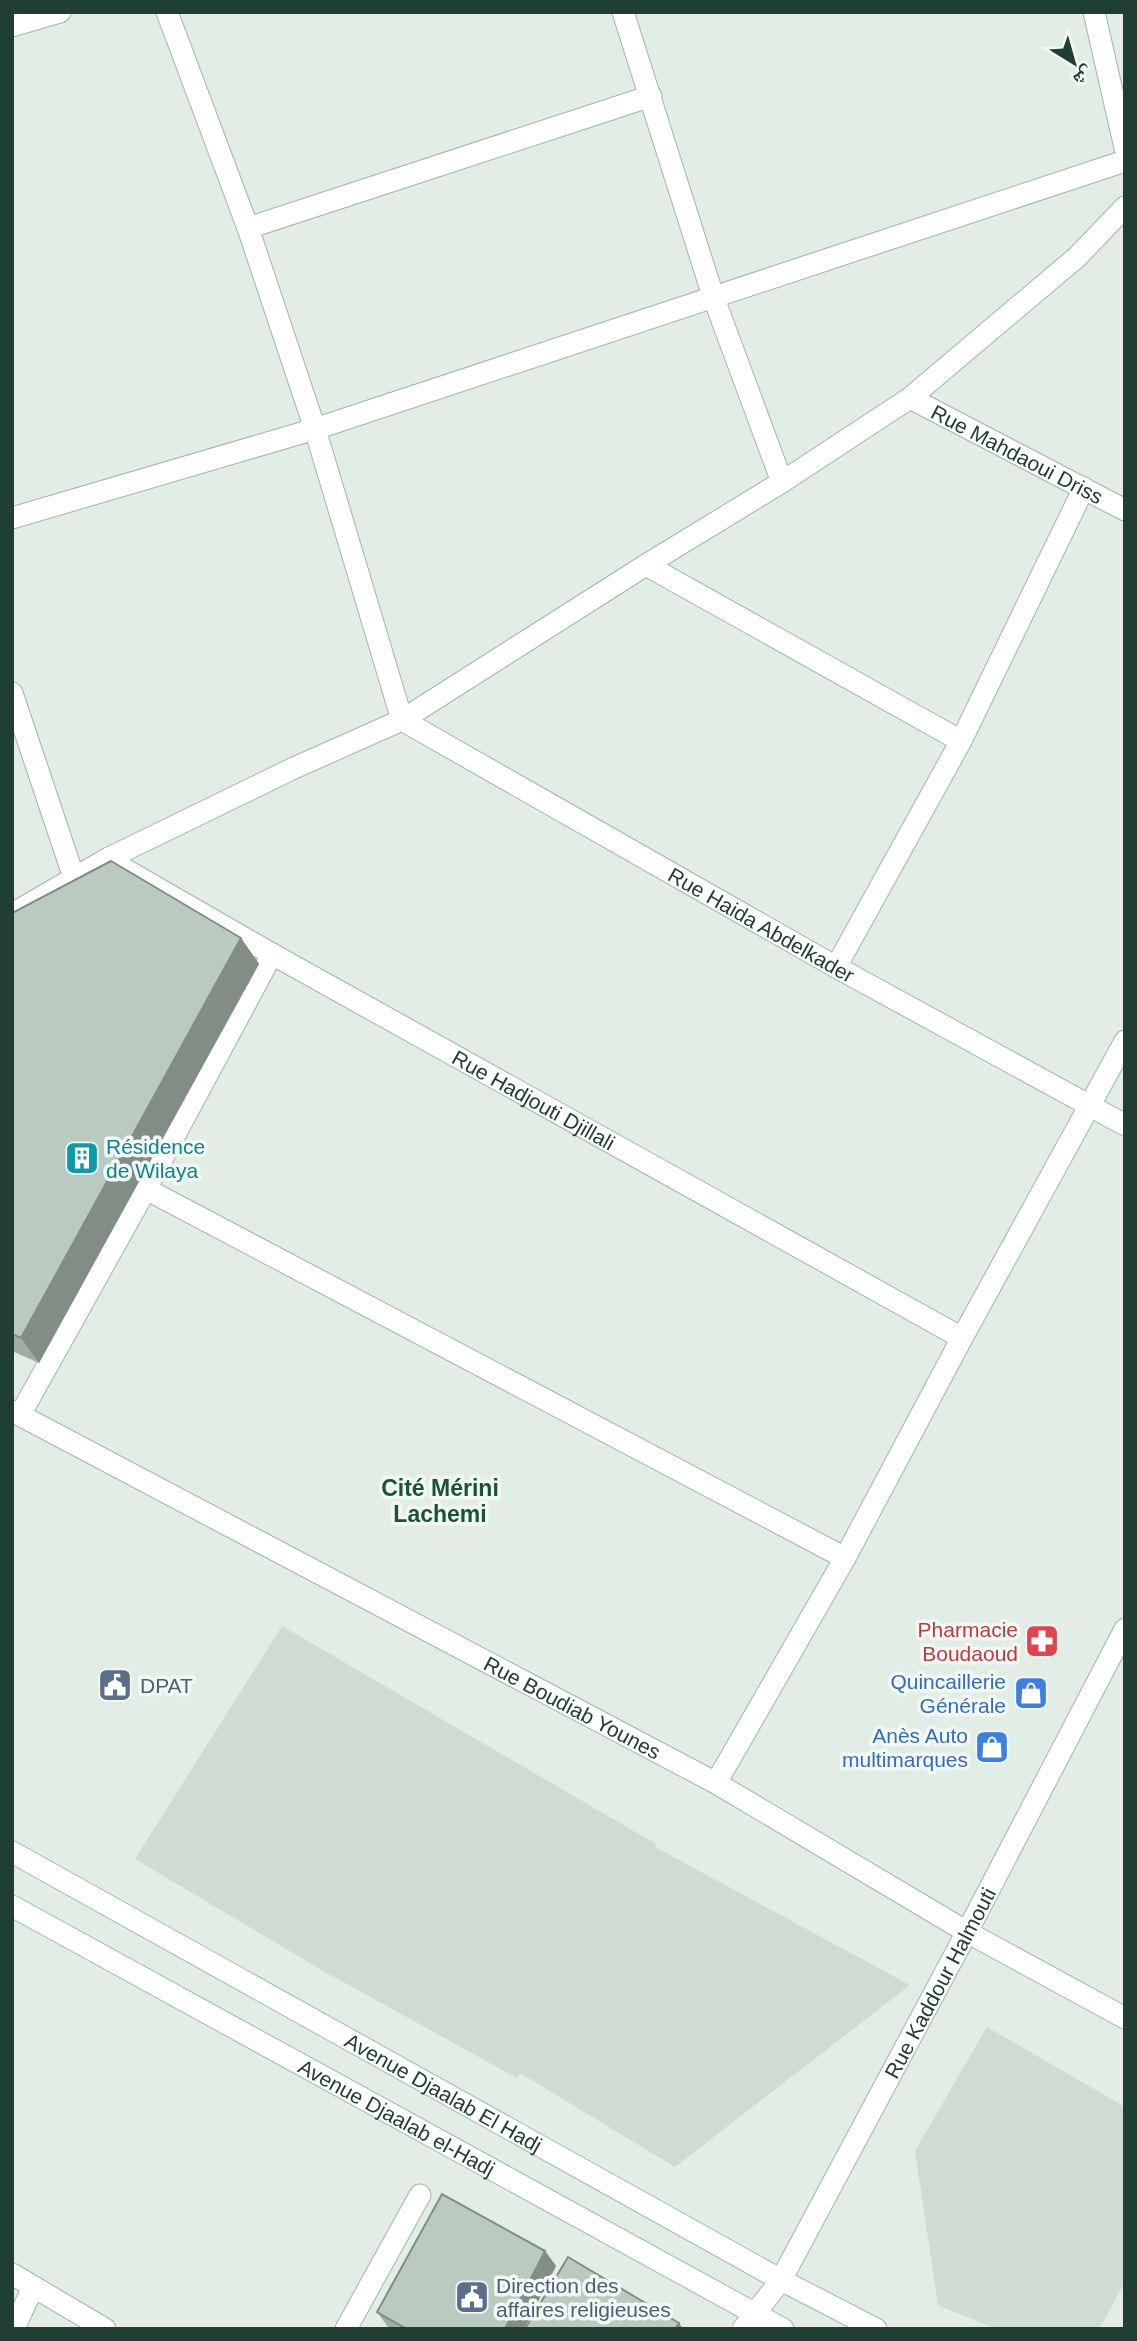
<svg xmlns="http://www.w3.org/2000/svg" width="1137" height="2341" font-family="Helvetica,'Noto Naskh Arabic',sans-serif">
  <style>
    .built { fill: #cfdcd4 }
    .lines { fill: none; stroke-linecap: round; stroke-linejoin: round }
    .minor-casing { stroke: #a3b5ab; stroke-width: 23 }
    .secondary-casing { stroke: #a1bcae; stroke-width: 23 }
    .minor { stroke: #fff; stroke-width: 21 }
    .secondary { stroke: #fff; stroke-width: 21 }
    .wall { fill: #9faea5 }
    .shaded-wall { fill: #828d86 }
    .building { fill: #b9cac0; stroke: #828d86; stroke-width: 2 }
    .labels { text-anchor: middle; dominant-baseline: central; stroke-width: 7; stroke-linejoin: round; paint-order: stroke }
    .street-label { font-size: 21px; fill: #203e31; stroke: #f2f9f4 }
    .culture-label { font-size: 21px; fill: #0d838f; stroke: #f2f9f4; text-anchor: start }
    .health-label { font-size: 21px; fill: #be3a42; stroke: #f2f9f4; text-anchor: end }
    .shop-label { font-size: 21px; fill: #366cbe; stroke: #f2f9f4; text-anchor: end }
    .service-label { font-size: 21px; fill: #4e5e75; stroke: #f2f9f4; text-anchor: start }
    .neighbourhood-label { font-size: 23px; font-weight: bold; fill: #1a523b; stroke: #f2f9f4 }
  </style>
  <rect width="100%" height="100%" fill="#e1ede5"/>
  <g class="built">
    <path d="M282,1626L656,1844L655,1847L910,1985L675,2167L520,2073L517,2078L325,1972L135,1859Z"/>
    <path d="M987,2027L1125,2107V2282L1099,2329H996L938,2305L915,2151Z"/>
  </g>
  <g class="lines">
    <g class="minor-casing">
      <g id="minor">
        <path id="s1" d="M167,12L248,228L315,429L402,720L836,967L1125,1125"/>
        <path d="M623,12L713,296L782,482"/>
        <path d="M1094,12L1125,148"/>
        <path d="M12,26L60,12"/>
        <path d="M248,228L651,96"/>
        <path id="s2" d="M910,398L1125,510"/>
        <path d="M12,518L315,429L1125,161"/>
        <path d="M646,565L961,741"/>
        <path d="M12,693L74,878"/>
        <path id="s3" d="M107,859L272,954L962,1338"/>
        <path d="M12,914L107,859L294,768L402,720L646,565L782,482L910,398L1077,257L1125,207"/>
        <path d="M836,967L961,741L1084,488"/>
        <path d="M146,1189L845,1558"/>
        <path id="s4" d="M12,1411L716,1783L967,1932L1125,2018"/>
        <path d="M20,1415L146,1189L272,954"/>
        <path d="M716,1783L845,1558L962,1338L1125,1041"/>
        <path d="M12,2274L105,2329"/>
        <path d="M14,2329L33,2287"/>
        <path d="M346,2329L420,2195"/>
        <path id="s5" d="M743,2329L781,2280L967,1932L1125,1629"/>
      </g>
    </g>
    <g class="secondary-casing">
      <g id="secondary">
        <path id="s6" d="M12,1852L781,2280L876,2329"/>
        <path id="s7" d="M12,1906L783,2329"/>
      </g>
    </g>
    <use href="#minor" class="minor"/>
    <use href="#secondary" class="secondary"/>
  </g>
  <g class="wall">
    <path d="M12,913L241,938L259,964L39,1363L12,1351Z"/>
    <path d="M545,2251L556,2266L524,2329H390L388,2327L377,2312Z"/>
  </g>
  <g class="shaded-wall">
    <path d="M241,938L259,964L39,1363L21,1338Z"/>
    <path d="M545,2251L556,2266L524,2329H505Z"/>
    <path d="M679,2323L683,2329H675Z"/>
  </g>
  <g class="building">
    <path d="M111,861L241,938L21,1338L12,1334V913Z"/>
    <path d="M442,2194L545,2251L505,2329H407L377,2312Z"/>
    <path d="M568,2257L679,2323L675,2329H525Z"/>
  </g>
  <defs>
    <g id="building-square" transform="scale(1.75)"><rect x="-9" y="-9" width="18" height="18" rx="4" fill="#0f9aa8" stroke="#f2f9f4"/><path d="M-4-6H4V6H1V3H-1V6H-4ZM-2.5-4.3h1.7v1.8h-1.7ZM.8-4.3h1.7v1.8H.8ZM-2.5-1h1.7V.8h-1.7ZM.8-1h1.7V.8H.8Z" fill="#fff"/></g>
    <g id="pharmacy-square" transform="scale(1.75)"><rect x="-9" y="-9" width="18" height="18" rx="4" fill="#e0444e" stroke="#f2f9f4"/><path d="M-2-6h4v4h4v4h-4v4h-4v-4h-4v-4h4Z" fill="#fff"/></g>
    <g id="civic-square" transform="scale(1.75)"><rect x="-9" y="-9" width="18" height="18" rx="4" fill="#5c6f8a" stroke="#f2f9f4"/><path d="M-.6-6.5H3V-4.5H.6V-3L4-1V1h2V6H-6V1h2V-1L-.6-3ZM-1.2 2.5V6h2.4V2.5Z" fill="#fff"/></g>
    <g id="shop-square" transform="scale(1.75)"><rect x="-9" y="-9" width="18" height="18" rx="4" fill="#3f7fe0" stroke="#f2f9f4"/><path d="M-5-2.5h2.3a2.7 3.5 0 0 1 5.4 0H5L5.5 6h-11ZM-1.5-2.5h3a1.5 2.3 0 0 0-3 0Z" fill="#fff"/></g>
  </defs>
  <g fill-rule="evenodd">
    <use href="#building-square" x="82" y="1158"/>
    <use href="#pharmacy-square" x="1042" y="1641"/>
    <use href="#civic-square" x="115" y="1685"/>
    <use href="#shop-square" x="1031" y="1693"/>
    <use href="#shop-square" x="992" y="1747"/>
    <use href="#civic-square" x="472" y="2297"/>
  </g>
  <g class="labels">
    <g class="street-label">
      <text stroke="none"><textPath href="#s2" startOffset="121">Rue Mahdaoui Driss</textPath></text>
      <text stroke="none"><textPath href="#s1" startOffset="1160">Rue Haida Abdelkader</textPath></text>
      <text stroke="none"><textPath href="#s3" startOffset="490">Rue Hadjouti Djillali</textPath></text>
      <text stroke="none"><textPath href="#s4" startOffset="634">Rue Boudiab Younes</textPath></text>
      <text stroke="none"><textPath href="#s5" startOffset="399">Rue Kaddour Halmouti</textPath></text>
      <text stroke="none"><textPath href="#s6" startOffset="494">Avenue Djaalab El Hadj</textPath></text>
      <text stroke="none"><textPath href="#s7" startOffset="439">Avenue Djaalab el-Hadj</textPath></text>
    </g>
    <g class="culture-label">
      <text x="106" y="1146">Résidence<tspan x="106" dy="24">de Wilaya</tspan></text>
    </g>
    <g class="health-label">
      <text x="1018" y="1629">Pharmacie<tspan x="1018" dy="24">Boudaoud</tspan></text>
    </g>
    <g class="shop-label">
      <text x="1006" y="1681">Quincaillerie<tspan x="1006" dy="24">Générale</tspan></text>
      <text x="968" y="1735">Anès Auto<tspan x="968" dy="24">multimarques</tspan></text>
    </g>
    <g class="service-label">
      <text x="140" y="1685">DPAT</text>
      <text x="496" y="2285">Direction des<tspan x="496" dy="24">affaires religieuses</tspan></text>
    </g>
    <g class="neighbourhood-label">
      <text x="440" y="1488">Cité Mérini<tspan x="440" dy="26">Lachemi</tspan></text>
    </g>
  </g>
  <rect width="1137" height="2341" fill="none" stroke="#203e31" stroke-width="28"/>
  <g transform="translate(1074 63) rotate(143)" stroke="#f2f9f4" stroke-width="5" paint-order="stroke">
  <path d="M0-5L12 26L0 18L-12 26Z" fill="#203e31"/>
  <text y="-10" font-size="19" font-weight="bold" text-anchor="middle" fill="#203e31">ش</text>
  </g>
</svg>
